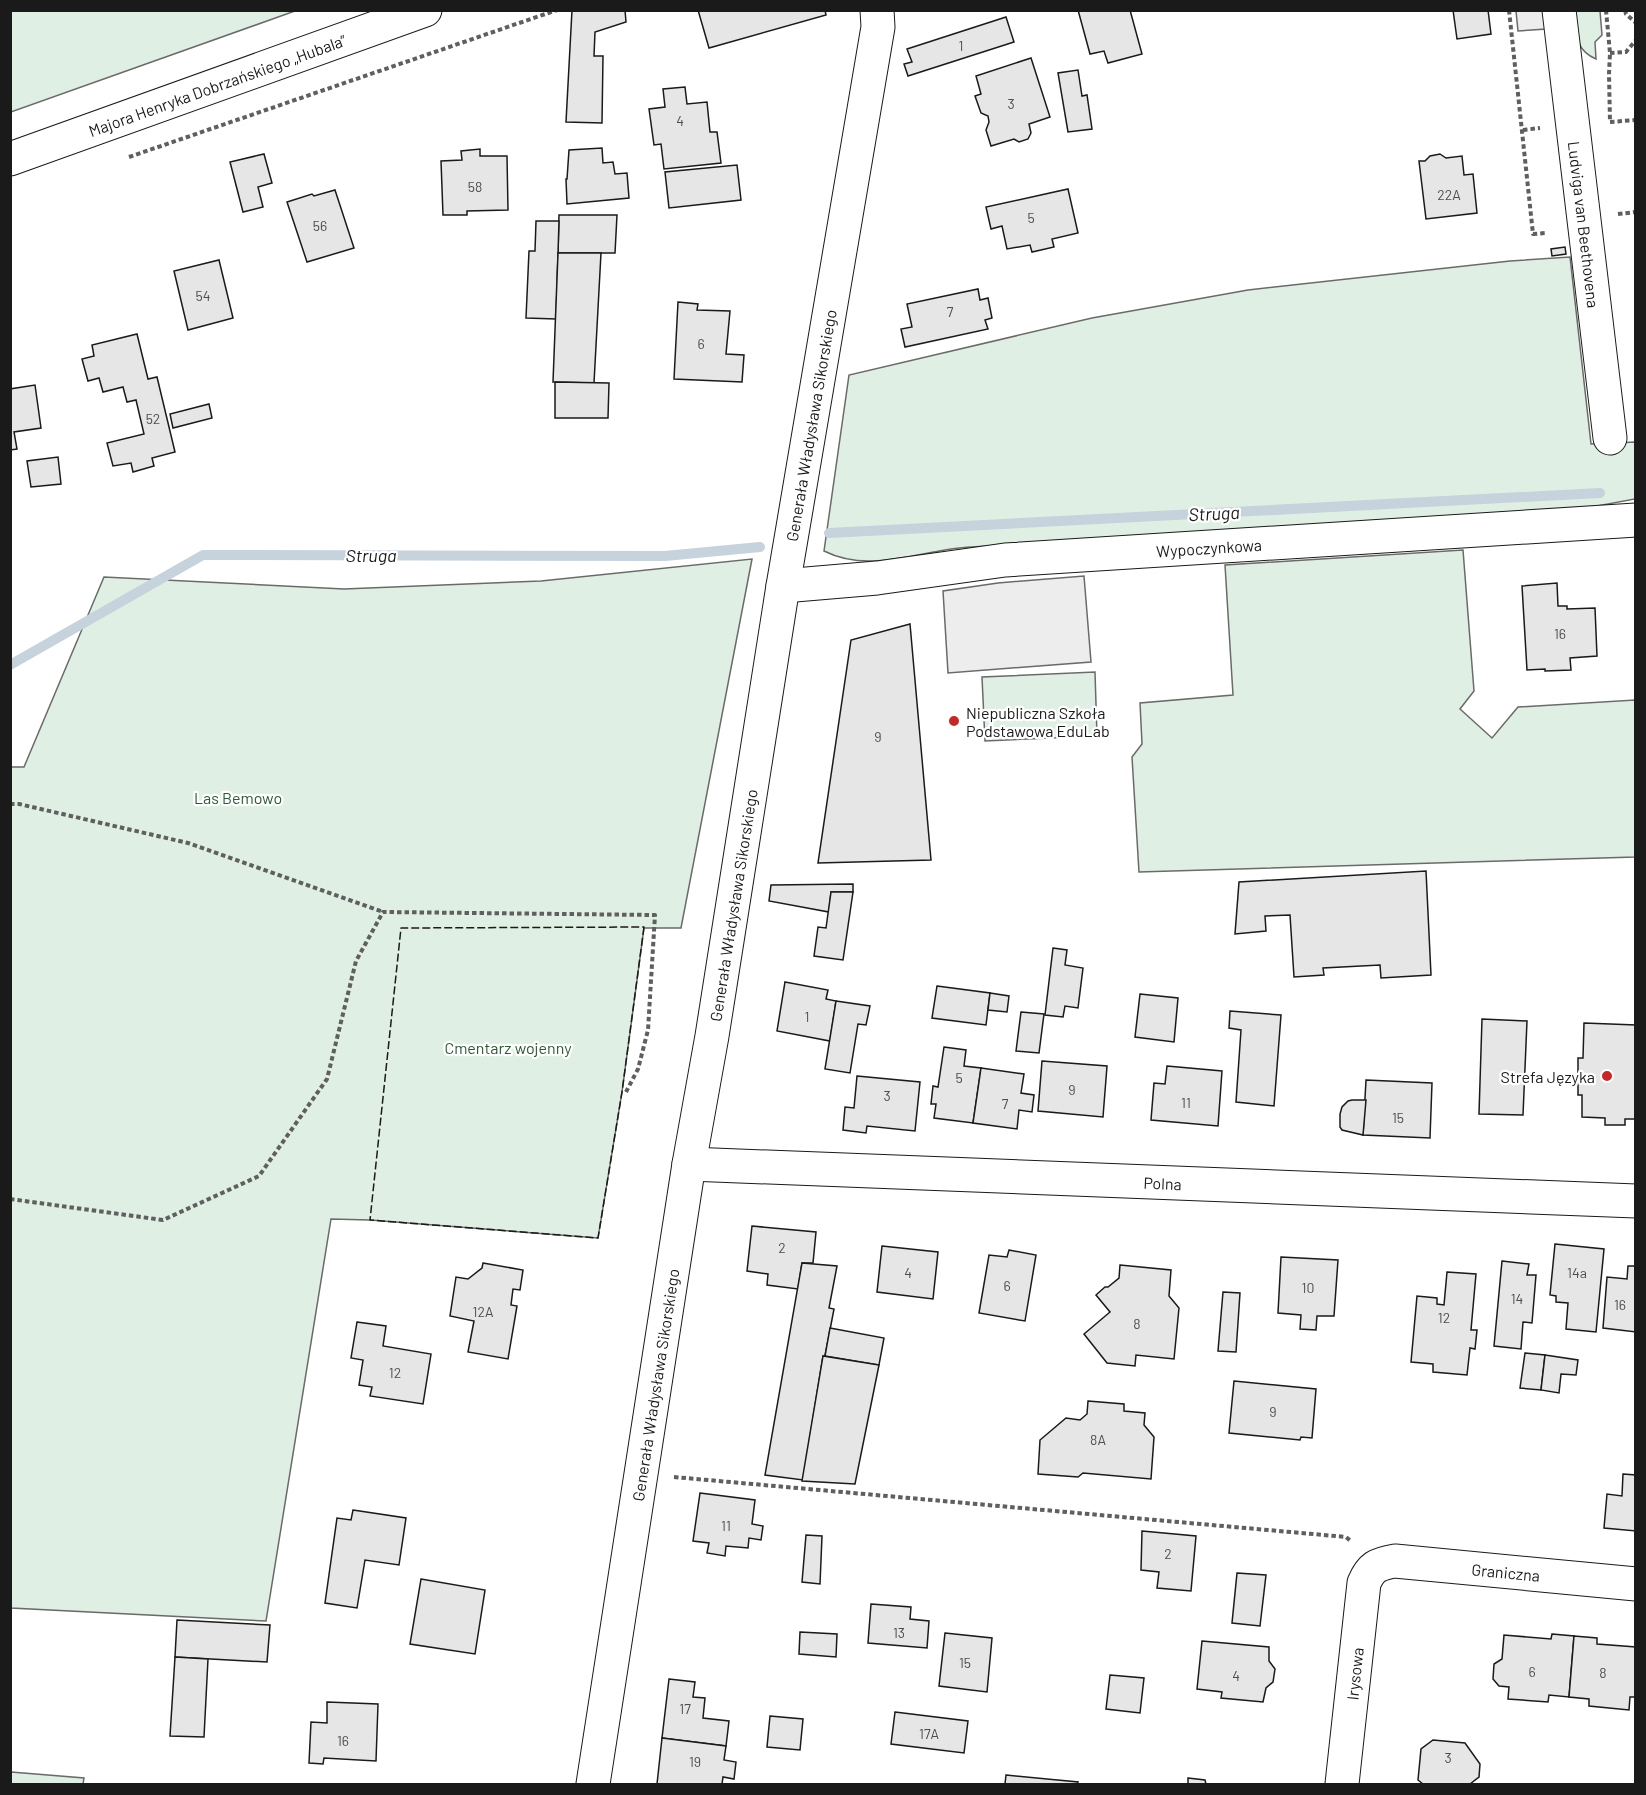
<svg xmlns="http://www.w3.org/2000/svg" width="1646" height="1795" font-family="Barlow,sans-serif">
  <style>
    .green { fill: #e0efe3; stroke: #6a6a6a; stroke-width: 1.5 }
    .parking { fill: #ededed; stroke: #6a6a6a; stroke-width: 1.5 }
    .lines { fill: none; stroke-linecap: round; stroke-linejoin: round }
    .stream { stroke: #c6d2dc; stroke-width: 10 }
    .building { fill: #e6e6e6; stroke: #1a1a1a; stroke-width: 1.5 }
    .minor-casing { stroke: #1a1a1a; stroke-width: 35 }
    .major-casing { stroke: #1a1a1a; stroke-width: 35 }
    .path { stroke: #5f5f5f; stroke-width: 4; stroke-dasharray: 4.5 3; stroke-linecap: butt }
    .minor { stroke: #fff; stroke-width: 33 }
    .major { stroke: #fff; stroke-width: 33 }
    .fence { stroke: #1a1a1a; stroke-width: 1.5; stroke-dasharray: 8 3; stroke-linecap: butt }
    .poi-dot { fill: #c62828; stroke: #fff; stroke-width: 2 }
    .labels { text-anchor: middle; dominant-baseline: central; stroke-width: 4.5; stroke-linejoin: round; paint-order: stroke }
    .number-label { font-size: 14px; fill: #4d4d4d }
    .street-label { font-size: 16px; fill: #1a1a1a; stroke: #fff }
    .poi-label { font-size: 16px; fill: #1a1a1a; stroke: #fff; text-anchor: start }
    .park-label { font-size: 16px; fill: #2b5a34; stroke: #fff }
    .water-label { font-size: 18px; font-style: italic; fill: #1a1a1a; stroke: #fff }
  </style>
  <rect width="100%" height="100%" fill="#fff"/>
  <g class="green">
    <path d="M11,10H295V11L11,112Z"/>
    <path d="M1572,11H1600L1602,35L1595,42L1596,59C1574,50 1576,31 1572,11Z"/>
    <path d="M1570,257L1591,444L1635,442V499L1581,509C1378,522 1174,537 971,547C922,549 872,575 824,551L849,375L1092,318L1248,290L1510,261Z"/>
    <path d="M1463,550L1474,691L1460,709L1492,738L1518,707L1635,700V857L1139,872L1132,757L1142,744L1140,703L1233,695L1225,565Z"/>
    <path d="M752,559L681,928H644L622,1092L598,1238L370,1220L331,1219L266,1621L11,1608V767H24L104,577L344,589L541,581Z"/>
    <path d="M1095,672L1097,736L985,741L982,677Z"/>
    <path d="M11,1772L84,1778L83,1784H11Z"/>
  </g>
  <g class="parking">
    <path d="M1516,11H1544L1546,29L1518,31Z"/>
    <path d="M1084,576L1091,662L948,673L943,591L998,583Z"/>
  </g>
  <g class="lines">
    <g class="stream">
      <path d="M829,533L1600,493"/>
      <path d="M10,665L203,555L665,556L760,547"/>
    </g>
  </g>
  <g class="building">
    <path d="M572,10H625L626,22L595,32L594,56H603L602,123L566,122Z"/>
    <path d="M698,10H825L826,15L709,48Z"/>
    <path d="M1078,10H1130L1142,54L1108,63L1104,51L1090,54Z"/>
    <path d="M1453,10H1488L1491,34L1457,39Z"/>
    <path d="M1006,17L1014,42L908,76L904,64L912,62L907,49Z"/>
    <path d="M1031,58L1050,117L1029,124L1031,133L1028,139L1019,142L1014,139L991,146L986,130L989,122L988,116L981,113L975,96L981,94L976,76Z"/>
    <path d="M1078,70L1082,96L1087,95L1092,129L1068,132L1058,73Z"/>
    <path d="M685,87L687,104L707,102L710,132H717L721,163L664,169L661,144L654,145L649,109L665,107L663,89Z"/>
    <path d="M602,148L603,163L613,162L615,174L627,173L629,198L567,204L566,179H567L569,150Z"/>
    <path d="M480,149V156H507L508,210L467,211V215H443L441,161L462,160L461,151Z"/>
    <path d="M264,154L272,183L258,187L263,207L243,212L230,162Z"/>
    <path d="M1440,154L1446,158L1462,156L1464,175L1473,174L1477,213L1426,219L1419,161H1425L1430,156Z"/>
    <path d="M737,165L741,200L669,208L665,172Z"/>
    <path d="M1068,189L1078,233L1052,239L1054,247L1032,252L1030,245L1007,249L1002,226L991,229L986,207Z"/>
    <path d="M335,190L354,248L307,262L287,202L312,194L314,196Z"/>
    <path d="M559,215H617L615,253H558Z"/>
    <path d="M536,221H559L556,319L526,318L529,251H535Z"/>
    <path d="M1565,247L1566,254L1552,256L1551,249Z"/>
    <path d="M558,253H601L594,383L553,382Z"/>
    <path d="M219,260L233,318L188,330L174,271Z"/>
    <path d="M978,289L980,300L988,298L992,318L985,320L988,329L905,347L901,329L912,327L907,304Z"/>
    <path d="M678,302L698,304L697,310L730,311L726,354L744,355L742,382L674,379Z"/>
    <path d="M137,334L148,379L157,377L175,452L152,458L154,466L133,472L131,463L113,466L107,443L144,434L136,400L127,402L123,387L103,392L99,378L88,381L82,359L94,356L92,345Z"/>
    <path d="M555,382L609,383L608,418H555Z"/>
    <path d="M35,385L41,428L14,432L17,449L10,450V389Z"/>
    <path d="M209,404L212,418L173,428L170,414Z"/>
    <path d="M58,457L61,484L31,487L27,461Z"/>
    <path d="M1557,583L1558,606H1567V609L1595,608L1597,656L1570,658L1571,670L1545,671V669L1527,670L1522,586Z"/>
    <path d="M910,624L931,860L818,863L851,640Z"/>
    <path d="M1426,871L1431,975L1381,978L1380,965L1323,968L1324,975L1294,977L1290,915L1265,916L1266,931L1235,934L1239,882Z"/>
    <path d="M853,884V892H831L829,912L769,901L771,885Z"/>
    <path d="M831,892H853L843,960L814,956L818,927L826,928Z"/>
    <path d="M1053,948L1067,950L1065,965L1083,968L1078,1008L1065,1006L1063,1017L1045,1015Z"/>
    <path d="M785,982L828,990L826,999L836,1001L830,1041L777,1031Z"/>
    <path d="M937,986L990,993L986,1025L932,1018Z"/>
    <path d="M990,993L1009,996L1007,1012L988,1010Z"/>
    <path d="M1140,994L1178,998L1174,1042L1135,1037Z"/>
    <path d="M836,1001L870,1006L866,1025L858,1024L850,1073L825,1069Z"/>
    <path d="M1230,1011L1281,1015L1274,1106L1236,1102L1241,1030L1229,1028Z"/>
    <path d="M1021,1012L1044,1014L1039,1053L1016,1051Z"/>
    <path d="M1482,1019L1527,1021L1523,1115L1479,1114Z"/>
    <path d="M1584,1023L1636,1025V1119H1625V1125H1605V1118L1582,1117V1095H1578V1058H1583Z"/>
    <path d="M944,1047L966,1050L964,1066L981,1068L973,1123L934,1118L936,1104H931L933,1086L938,1087Z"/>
    <path d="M1042,1061L1107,1066L1103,1117L1038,1111Z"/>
    <path d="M1167,1066L1222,1071L1218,1126L1151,1120L1154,1083L1165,1084Z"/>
    <path d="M981,1068L1024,1074L1021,1093L1034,1095L1032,1112L1019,1110L1017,1129L973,1123Z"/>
    <path d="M857,1076L920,1082L915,1131L867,1126L866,1133L843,1130L845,1107L854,1108Z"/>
    <path d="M1366,1080L1432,1083L1430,1138L1363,1135Z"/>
    <path d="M1352,1100H1366L1363,1135L1342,1130L1340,1127V1114L1342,1107L1348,1101Z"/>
    <path d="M752,1226L816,1232L813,1263H802L798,1289L767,1285L768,1274L747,1271Z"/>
    <path d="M1555,1244L1604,1249L1596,1332L1566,1329L1568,1303L1556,1302V1296L1550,1295Z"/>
    <path d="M882,1246L938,1252L933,1299L877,1292Z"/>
    <path d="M1009,1250L1036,1255L1025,1321L979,1313L989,1255L1007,1257Z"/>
    <path d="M1281,1257L1338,1260L1334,1316H1317L1316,1330L1300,1329L1301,1315L1278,1313Z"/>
    <path d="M1502,1261L1529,1264L1527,1275H1536L1532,1323L1523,1322L1521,1349L1494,1346Z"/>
    <path d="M483,1263L523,1270L520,1290L513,1289L511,1305L517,1306L508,1359L468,1352L474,1321L450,1316L456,1277L468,1279L482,1268Z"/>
    <path d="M802,1263L837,1266L829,1308L834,1309L825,1356H823L803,1480L765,1475Z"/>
    <path d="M1120,1265L1171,1270L1169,1296L1179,1308L1174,1359L1136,1355L1135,1366L1107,1363L1084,1334L1110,1312L1096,1295L1105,1287H1108L1119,1278Z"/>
    <path d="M1628,1266H1636V1332L1603,1328L1607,1277L1627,1279Z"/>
    <path d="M1447,1272L1476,1274L1471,1330H1477L1475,1349L1470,1348L1467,1375L1433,1372V1364L1411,1362L1417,1296L1437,1298V1304L1444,1305Z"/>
    <path d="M1223,1292L1240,1293L1236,1352L1218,1351Z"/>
    <path d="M357,1322L386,1326L383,1346L431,1354L423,1404L370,1396L372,1387L359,1385L363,1360L351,1358Z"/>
    <path d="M830,1328L884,1338L879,1365L825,1356Z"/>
    <path d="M1525,1353L1545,1355L1541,1390L1520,1388Z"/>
    <path d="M1545,1355L1578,1360L1576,1375L1561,1374L1559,1393L1541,1390Z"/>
    <path d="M823,1356L879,1365L855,1484L802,1481Z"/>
    <path d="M1234,1381L1316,1389L1312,1438L1301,1437L1300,1440L1229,1433Z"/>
    <path d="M1088,1401L1124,1404V1411L1145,1413L1144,1425L1154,1437L1151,1479L1083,1473L1078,1477L1038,1474L1040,1440L1066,1418L1080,1420L1087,1414Z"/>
    <path d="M1623,1474L1636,1475V1531L1604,1528L1607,1494L1622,1496Z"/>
    <path d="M700,1493L755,1500L752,1524L763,1526L761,1540L749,1538L748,1548L726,1546L725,1556L707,1553L709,1543L693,1541Z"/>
    <path d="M353,1510L406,1518L399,1565L365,1560L357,1608L325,1603L337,1518L351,1520Z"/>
    <path d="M1142,1531L1196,1536L1191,1591L1157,1588L1159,1572L1141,1570Z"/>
    <path d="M806,1535L822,1536L820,1584L802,1582Z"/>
    <path d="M1237,1573L1266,1575L1260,1626L1232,1623Z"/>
    <path d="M421,1579L485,1590L475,1654L410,1644Z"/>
    <path d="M871,1604L911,1607L910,1619L929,1621L927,1648L868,1643Z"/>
    <path d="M177,1620L270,1625L267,1662L175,1657Z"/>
    <path d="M800,1632L837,1634L836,1657L799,1654Z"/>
    <path d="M945,1633L992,1638L987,1692L939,1686Z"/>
    <path d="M1552,1634L1574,1636L1569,1697L1549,1695L1548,1702L1508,1699L1509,1687L1499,1686L1493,1679L1494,1664L1502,1659L1504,1635L1551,1639Z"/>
    <path d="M1574,1636L1597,1638V1644L1636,1647V1697H1630L1629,1710L1589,1706V1699L1569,1697Z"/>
    <path d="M1202,1641L1269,1647V1661L1275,1669L1273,1682L1266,1688L1263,1702L1221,1698L1222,1692L1197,1689Z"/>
    <path d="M175,1657L208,1659L204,1737L170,1736Z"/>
    <path d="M1110,1675L1144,1678L1140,1713L1106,1709Z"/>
    <path d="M669,1679L695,1682L693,1697L705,1698L703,1718L729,1721L726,1746L662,1738Z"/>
    <path d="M327,1702L378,1704L376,1761L324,1758L323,1764L309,1763L311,1722L327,1723Z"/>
    <path d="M895,1712L968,1721L964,1753L891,1744Z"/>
    <path d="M770,1716L803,1719L800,1750L767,1747Z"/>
    <path d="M662,1738L726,1746L724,1760L736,1762L734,1779L723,1777L722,1784H657Z"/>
    <path d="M1433,1740L1465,1743L1480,1764L1479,1777L1470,1784H1423L1418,1780L1421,1749Z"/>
    <path d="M1006,1775L1078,1782L1077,1784H1005Z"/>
    <path d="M1188,1778L1205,1780L1206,1784H1188Z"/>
  </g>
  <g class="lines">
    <g class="minor-casing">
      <g id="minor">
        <path id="s1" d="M1559,10L1610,438"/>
        <path id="s2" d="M10,159L425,10"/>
        <path id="s3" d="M783,586L877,578L1005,560L1636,520"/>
        <path id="s4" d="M689,1164L1636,1201"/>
        <path id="s5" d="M1342,1784L1364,1583C1371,1567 1377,1564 1395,1561L1636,1584"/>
      </g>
    </g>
    <g class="major-casing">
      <g id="major">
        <path id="s6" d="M593,1784L689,1164L712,1036L783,586L878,27L877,10"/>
      </g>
    </g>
    <g class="path">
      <path d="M1509,10L1533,234L1546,233"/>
      <path d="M1606,10L1610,53L1609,74L1610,122"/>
      <path d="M1625,10L1626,14L1636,23"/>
      <path d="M1610,53L1626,52L1636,40"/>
      <path d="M1610,122L1636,120"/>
      <path d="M1523,130L1540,128"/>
      <path d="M129,157L557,10"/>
      <path d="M1618,214L1636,212"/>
      <path d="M10,804H19L188,843L383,912"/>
      <path d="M10,1199L163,1220L259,1176L327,1079L356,961L383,912L655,915L648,1030L638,1069L626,1092"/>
      <path d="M674,1477L1346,1537L1352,1542"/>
    </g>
    <use href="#minor" class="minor"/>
    <use href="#major" class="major"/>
    <path class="fence" d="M644,927L622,1092L598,1238L370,1220L401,928Z"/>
  </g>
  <g class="poi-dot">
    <circle cx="954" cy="721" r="6"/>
    <circle cx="1607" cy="1076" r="6"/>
  </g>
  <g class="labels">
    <g class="number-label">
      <text x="961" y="45">1</text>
      <text x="1011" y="103">3</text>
      <text x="680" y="120">4</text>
      <text x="475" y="186">58</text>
      <text x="1449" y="194">22A</text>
      <text x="1031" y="217">5</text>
      <text x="320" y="225">56</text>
      <text x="203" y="295">54</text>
      <text x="950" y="311">7</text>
      <text x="701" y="343">6</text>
      <text x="153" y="418">52</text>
      <text x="1560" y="633">16</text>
      <text x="878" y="736">9</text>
      <text x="807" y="1016">1</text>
      <text x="959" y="1077">5</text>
      <text x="1072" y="1089">9</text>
      <text x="887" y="1095">3</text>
      <text x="1186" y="1102">11</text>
      <text x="1005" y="1103">7</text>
      <text x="1398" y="1117">15</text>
      <text x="782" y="1247">2</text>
      <text x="908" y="1272">4</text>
      <text x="1577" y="1272">14a</text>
      <text x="1007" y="1285">6</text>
      <text x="1308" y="1287">10</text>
      <text x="1517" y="1298">14</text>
      <text x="1620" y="1304">16</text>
      <text x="483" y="1311">12A</text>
      <text x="1444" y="1317">12</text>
      <text x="1137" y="1323">8</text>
      <text x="395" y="1372">12</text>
      <text x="1273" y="1411">9</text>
      <text x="1098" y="1439">8A</text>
      <text x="726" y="1525">11</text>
      <text x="1168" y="1553">2</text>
      <text x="899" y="1632">13</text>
      <text x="965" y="1662">15</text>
      <text x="1532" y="1671">6</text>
      <text x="1603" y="1672">8</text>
      <text x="1236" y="1675">4</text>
      <text x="685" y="1708">17</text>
      <text x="929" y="1733">17A</text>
      <text x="343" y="1740">16</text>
      <text x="1448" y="1757">3</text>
      <text x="695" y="1761">19</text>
    </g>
    <g class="street-label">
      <text stroke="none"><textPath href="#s2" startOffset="220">Majora Henryka Dobrzańskiego „Hubala”</textPath></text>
      <text stroke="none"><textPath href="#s1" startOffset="216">Ludviga van Beethovena</textPath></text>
      <text stroke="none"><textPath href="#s6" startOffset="1376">Generała Władysława Sikorskiego</textPath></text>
      <text stroke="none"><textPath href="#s3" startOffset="428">Wypoczynkowa</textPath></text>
      <text stroke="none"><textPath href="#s6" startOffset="890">Generała Władysława Sikorskiego</textPath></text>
      <text stroke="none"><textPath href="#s4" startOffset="474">Polna</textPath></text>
      <text stroke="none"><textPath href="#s6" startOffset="404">Generała Władysława Sikorskiego</textPath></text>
      <text stroke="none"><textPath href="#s5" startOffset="354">Graniczna</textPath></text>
      <text stroke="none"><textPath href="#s5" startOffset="111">Irysowa</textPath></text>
    </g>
    <g class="poi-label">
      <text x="966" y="712">Niepubliczna Szkoła<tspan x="966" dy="18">Podstawowa EduLab</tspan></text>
      <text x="1595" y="1076" text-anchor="end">Strefa Języka</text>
    </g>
    <g class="park-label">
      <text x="238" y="797">Las Bemowo</text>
      <text x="508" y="1047">Cmentarz wojenny</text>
    </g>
    <g class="water-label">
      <text transform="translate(1214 513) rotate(-3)">Struga</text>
      <text x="371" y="555">Struga</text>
    </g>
  </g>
  <rect width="1646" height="1795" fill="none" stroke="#1a1a1a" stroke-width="24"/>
</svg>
